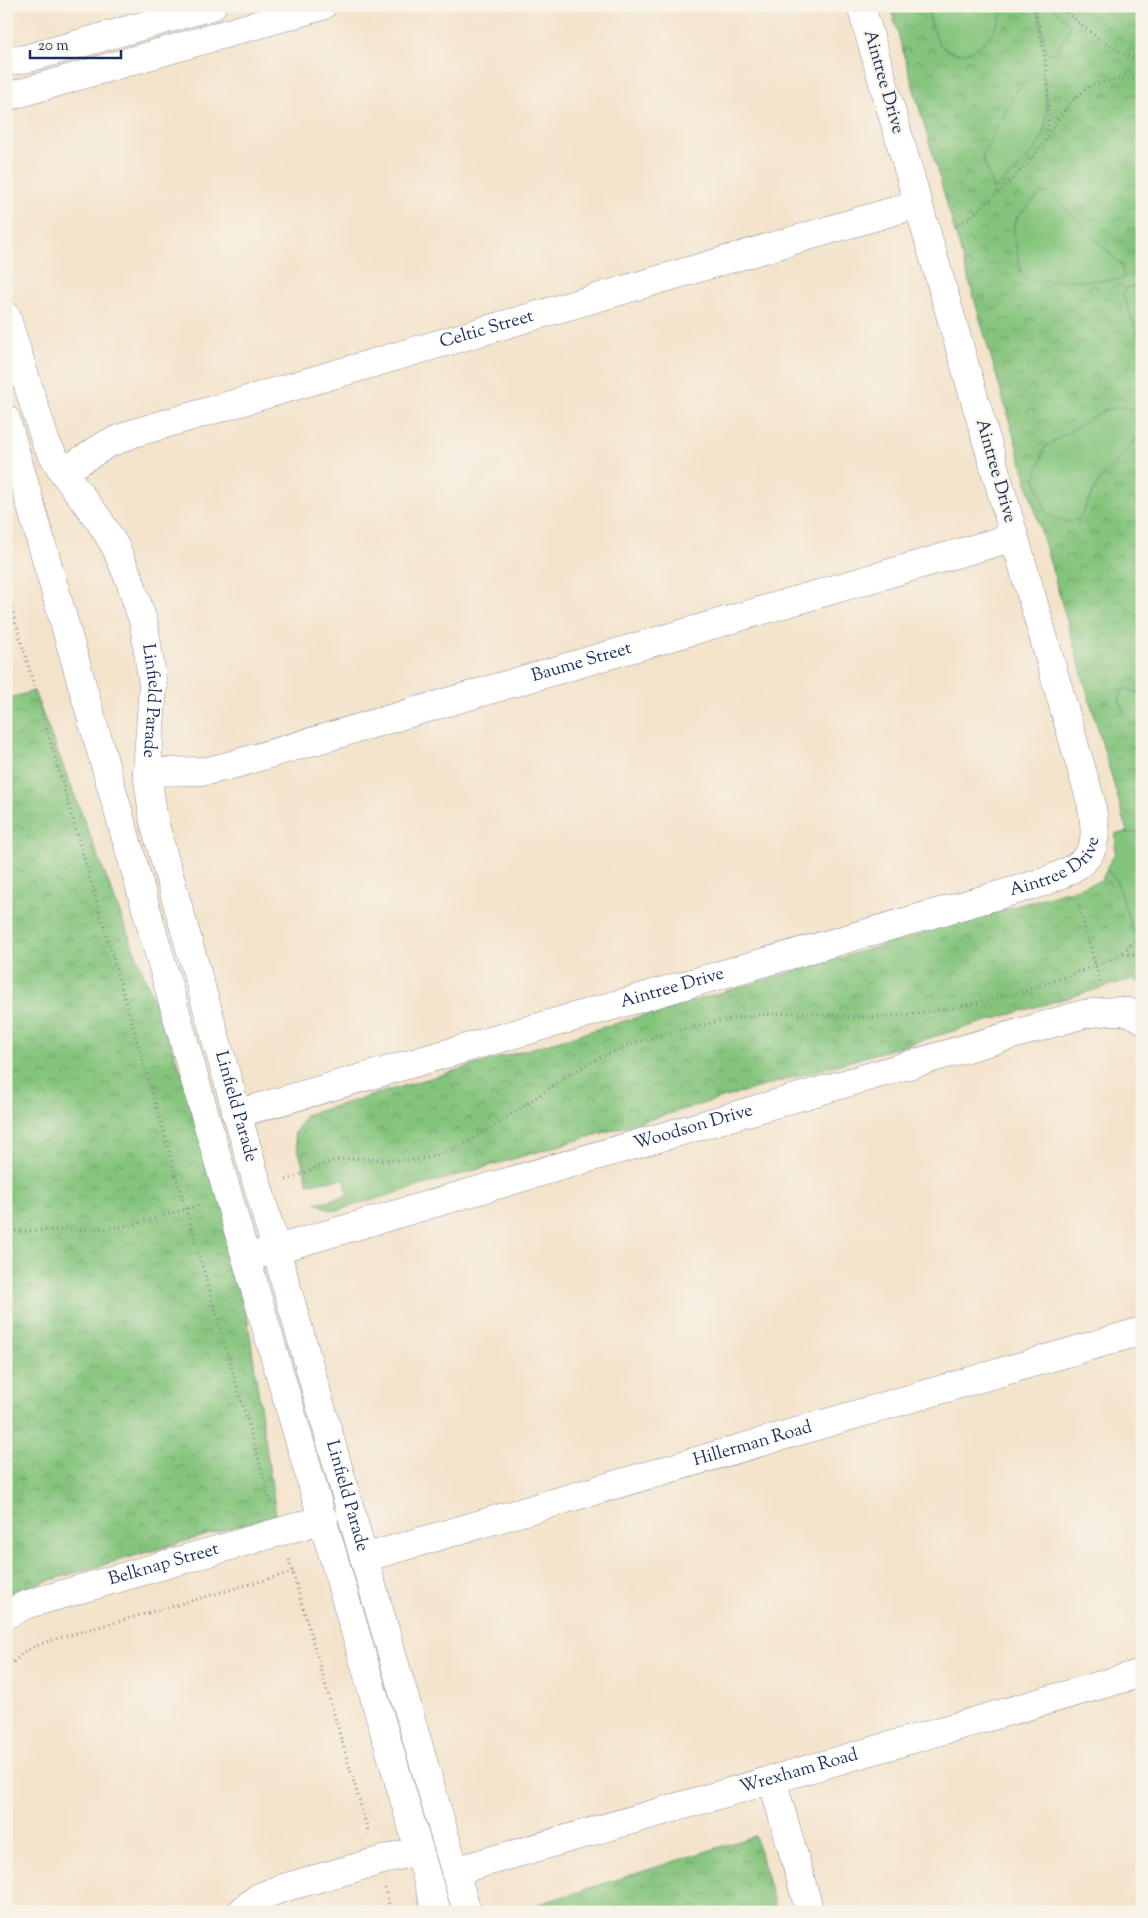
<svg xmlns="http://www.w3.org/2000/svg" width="1148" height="1918" font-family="'Sorts Mill Goudy',serif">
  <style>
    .park { fill: url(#park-crowns); stroke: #507a6d }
    .garden { fill: #84c47c; stroke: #507a6d }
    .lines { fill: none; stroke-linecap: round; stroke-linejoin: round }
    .minor-casing { stroke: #888994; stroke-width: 29 }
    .tertiary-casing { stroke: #888994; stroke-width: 29 }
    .path { stroke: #888994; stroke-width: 3; stroke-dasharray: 1 4; stroke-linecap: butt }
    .minor { stroke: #fff; stroke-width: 28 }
    .tertiary { stroke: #fff; stroke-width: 28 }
    .labels { text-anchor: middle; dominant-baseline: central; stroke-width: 4; stroke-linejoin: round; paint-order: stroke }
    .street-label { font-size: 18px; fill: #1b2f5e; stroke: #f7f3e8 }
  </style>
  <defs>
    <pattern id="park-crowns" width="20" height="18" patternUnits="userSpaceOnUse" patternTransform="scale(1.25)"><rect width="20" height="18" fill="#84c47c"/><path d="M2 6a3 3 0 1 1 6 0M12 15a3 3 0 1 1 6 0" fill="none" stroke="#6ba069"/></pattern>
  </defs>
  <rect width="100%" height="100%" fill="#f7f3e8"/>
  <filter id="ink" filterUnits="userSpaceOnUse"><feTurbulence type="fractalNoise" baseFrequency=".02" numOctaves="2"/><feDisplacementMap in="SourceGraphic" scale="10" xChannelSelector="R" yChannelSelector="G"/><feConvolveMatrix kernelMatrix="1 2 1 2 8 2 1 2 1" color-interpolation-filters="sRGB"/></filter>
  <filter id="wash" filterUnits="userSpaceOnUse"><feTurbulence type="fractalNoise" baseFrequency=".0096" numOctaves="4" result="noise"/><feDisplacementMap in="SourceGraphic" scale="20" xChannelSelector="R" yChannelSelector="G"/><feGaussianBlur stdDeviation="1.12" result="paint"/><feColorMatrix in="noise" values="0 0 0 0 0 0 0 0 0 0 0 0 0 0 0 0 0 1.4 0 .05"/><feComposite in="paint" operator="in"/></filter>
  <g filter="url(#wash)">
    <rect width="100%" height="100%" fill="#f4e3cb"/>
    <g class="park">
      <path d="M890,6H1142V984L1132,979L334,1211L316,1203L347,1196L345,1179L308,1183L294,1135L305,1115L1101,881L1127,830Z"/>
      <path d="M34,691L230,1197L276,1515L23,1588L6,1596V699Z"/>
      <path d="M755,1836L777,1912H514Z"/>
    </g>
    <g class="garden">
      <path d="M926,6H1003C1001,29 972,65 948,50C945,48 941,46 939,43C933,33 930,18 926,6Z"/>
      <path d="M1037,6H1051L1071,25L1055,53H1047Z"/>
      <path d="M1042,71C1044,87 1048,105 1046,121C1043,151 1014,172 993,190L982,155L1019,87Z"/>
      <path d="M1041,193H1048L1057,199L1122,266L1124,277L1120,280L1029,281L1021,273L1013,227L1017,217Z"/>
      <path d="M1134,286H1142V344L1123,295L1126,288Z"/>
      <path d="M1123,407L1142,413V433L1100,479L1079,519L1068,522L1047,515L1035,478L1045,447L1105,410Z"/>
      <path d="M1124,688L1142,694V730L1125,714L1119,699Z"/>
      <path d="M1142,832V921L1133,932L1116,880L1106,868L1115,854L1116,833Z"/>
    </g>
  </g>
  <g filter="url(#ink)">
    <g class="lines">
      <g class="minor-casing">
        <g id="minor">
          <path id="s1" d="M63,472L107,444L134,433L918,204"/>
          <path id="s2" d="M147,772L207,771L235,764L1014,537"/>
          <path id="s3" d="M236,1114L1044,882C1091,862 1101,855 1091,802L861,6"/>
          <path id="s4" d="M246,1258L1084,1014C1103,1012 1126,1006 1142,1019"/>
          <path id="s5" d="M364,1558L1142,1331"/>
          <path id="s6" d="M6,1615L25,1605L324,1519"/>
          <path d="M772,1779L810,1912"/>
          <path id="s7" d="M455,1871L1142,1673"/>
          <path d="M241,1912L259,1897L283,1888L419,1850"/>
        </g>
      </g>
      <g class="tertiary-casing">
        <g id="tertiary">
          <path d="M6,62L29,58L212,6"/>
          <path d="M6,97L322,6"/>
          <path id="s8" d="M6,316L46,443L63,472L99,520L115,546L130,581L144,624L153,686L147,772L154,822L364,1558L467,1912"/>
          <path d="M6,419L246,1258L437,1912"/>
        </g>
      </g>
      <g class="path">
        <path d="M1035,6C1043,49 1055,95 1045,139"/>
        <path d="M1059,6L1097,38L1142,64"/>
        <path d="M955,227C979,213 1022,172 1039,149C1052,130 1065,105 1083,91C1099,79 1122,78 1142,80"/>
        <path d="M6,589L271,1503"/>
        <path d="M1077,899L1100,982"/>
        <path d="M1123,953L1142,957"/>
        <path d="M286,1180C306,1174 323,1161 346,1159C380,1157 412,1166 445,1152C498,1130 540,1090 590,1063C630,1041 676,1030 720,1021C747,1015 776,1013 803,1013C824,1014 846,1018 867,1017C941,1015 1012,998 1081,971C1094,965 1112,961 1123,952C1130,947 1136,938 1142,932"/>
        <path d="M6,1230L16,1231"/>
        <path d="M6,1235L16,1231L105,1229L135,1224L200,1205"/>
        <path d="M289,1560L369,1834"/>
        <path d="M6,1669L25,1651L45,1642L293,1572"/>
        <path d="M385,1888L391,1912"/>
      </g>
      <use href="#minor" class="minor"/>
      <use href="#tertiary" class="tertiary"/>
    </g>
  </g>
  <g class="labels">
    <g class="street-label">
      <text transform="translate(883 82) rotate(74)">Aintree Drive</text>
      <text stroke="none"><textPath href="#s1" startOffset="449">Celtic Street</textPath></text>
      <text transform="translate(995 471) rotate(74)">Aintree Drive</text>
      <text stroke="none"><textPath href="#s2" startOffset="450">Baume Street</textPath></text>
      <text stroke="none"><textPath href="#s8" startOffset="418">Linfield Parade</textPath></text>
      <text stroke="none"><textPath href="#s3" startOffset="859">Aintree Drive</textPath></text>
      <text stroke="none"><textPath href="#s3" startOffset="454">Aintree Drive</textPath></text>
      <text stroke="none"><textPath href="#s8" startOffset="836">Linfield Parade</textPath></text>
      <text stroke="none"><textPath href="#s4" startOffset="466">Woodson Drive</textPath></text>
      <text stroke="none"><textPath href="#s5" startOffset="405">Hillerman Road</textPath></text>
      <text stroke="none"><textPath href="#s8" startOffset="1241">Linfield Parade</textPath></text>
      <text stroke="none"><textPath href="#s6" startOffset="166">Belknap Street</textPath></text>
      <text stroke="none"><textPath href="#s7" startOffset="358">Wrexham Road</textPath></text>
    </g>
  </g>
  <rect width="1148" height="1918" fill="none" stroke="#f7f3e8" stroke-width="25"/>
  <path d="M30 50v8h91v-8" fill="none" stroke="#1b2f5e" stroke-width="2.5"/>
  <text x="38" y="50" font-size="15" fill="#1b2f5e" stroke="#f7f3e8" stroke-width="4" paint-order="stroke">20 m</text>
</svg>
